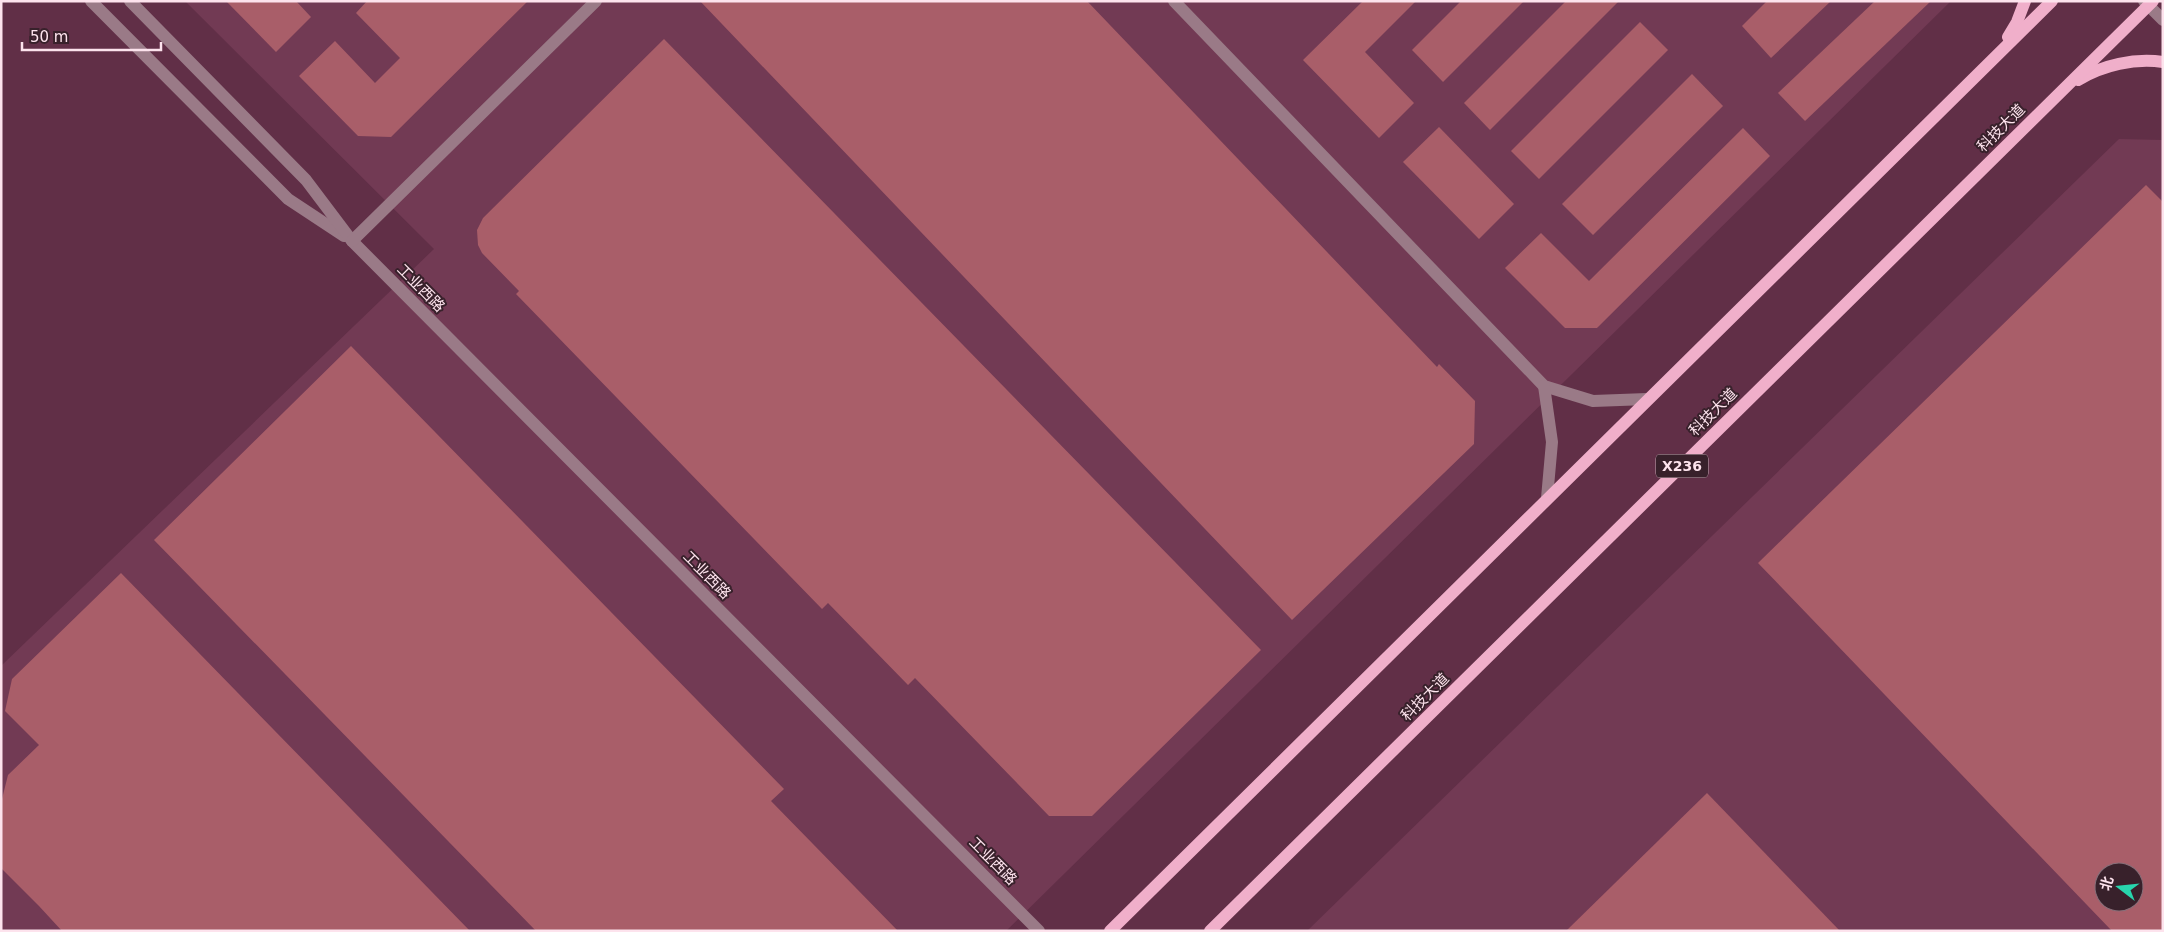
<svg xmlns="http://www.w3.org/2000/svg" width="2164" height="932" font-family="'DejaVu Sans','Noto Sans SC',sans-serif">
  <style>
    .built { fill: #723a54; fill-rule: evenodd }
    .building { fill: #a95e69; fill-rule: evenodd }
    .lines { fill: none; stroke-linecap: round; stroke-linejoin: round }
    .minor { stroke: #9a7a87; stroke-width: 12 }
    .major { stroke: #f0afca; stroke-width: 12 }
    .labels { text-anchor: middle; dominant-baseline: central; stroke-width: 4; stroke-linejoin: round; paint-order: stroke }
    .shield { fill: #38212b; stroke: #c2a9b3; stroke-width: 1 }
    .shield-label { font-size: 14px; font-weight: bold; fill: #fde3ed }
    .street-label { font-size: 15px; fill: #fde3ed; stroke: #38212b }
  </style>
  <rect width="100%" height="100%" fill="#612f47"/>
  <g class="built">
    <path d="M185,1H1951L1006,931H1V666L434,249Z"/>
    <path d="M2119,139L2163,140V931H1307ZM2104,872H2134V902H2104Z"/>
  </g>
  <g class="building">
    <path d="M226,1H296L311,17L276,52Z"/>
    <path d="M367,1H528L391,137L358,136L299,76L335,41L375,83L400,58L356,13Z"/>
    <path d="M700,1H1087L1437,367L1439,364L1475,401L1474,444L1292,620Z"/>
    <path d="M1363,1H1416L1365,52L1414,103L1379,138L1303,60Z"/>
    <path d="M1461,1H1524L1443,82L1412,50Z"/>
    <path d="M1566,1H1619L1490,130L1464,103Z"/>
    <path d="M1767,1H1831L1771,58L1742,26Z"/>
    <path d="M1875,1H1931L1805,121L1778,93Z"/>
    <path d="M1640,22L1668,50L1539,179L1511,151Z"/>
    <path d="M664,39L1261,650L1092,816H1049L915,678L908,685L828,603L822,609L516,294L519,291L482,253L478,245L477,230L483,218Z"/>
    <path d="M1692,74L1723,106L1593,235L1562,204Z"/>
    <path d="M1439,127L1514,204L1479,239L1403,162Z"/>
    <path d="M1743,128L1770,156L1597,328H1565L1505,268L1541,233L1589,281Z"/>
    <path d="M2146,185L2163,202V931H2112L1758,563ZM2104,872H2134V902H2104Z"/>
    <path d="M351,346L784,789L771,801L898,931H536L154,540Z"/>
    <path d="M121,573L392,851L470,931H62L39,906L1,868V803L8,775L39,745L5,711L12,679Z"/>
    <path d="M1707,793L1840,931H1566Z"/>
  </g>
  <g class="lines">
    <g class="minor">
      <path d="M91,1L288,199L344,236"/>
      <path d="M130,1L306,180L352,241L1039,931"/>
      <path d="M1174,1L1544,386L1593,401L1647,399"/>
      <path d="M2144,1L2163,20"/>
      <path d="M352,241L596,1"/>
      <path d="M1544,386L1552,442L1547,498"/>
    </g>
    <g class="major">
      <path d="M2008,37L2017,22L2025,1"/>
      <path d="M2078,80C2103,65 2134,58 2163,62"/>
      <path d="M1110,931L2052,1"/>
      <path d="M1210,931L2153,1"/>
    </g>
  </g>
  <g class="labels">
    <rect class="shield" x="1656" y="454.5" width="52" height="23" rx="4"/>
    <g class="shield-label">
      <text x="1682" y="466">X236</text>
    </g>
    <g class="street-label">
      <text transform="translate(2001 128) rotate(-45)">科技大道</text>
      <text transform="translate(421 288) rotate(45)">工业西路</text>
      <text transform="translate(1713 412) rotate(-45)">科技大道</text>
      <text transform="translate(707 575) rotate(45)">工业西路</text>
      <text transform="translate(1425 697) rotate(-45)">科技大道</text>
      <text transform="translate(993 861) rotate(45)">工业西路</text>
    </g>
  </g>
  <rect width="2164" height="932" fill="none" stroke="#fde3ed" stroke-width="5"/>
  <g transform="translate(2119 887) rotate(286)"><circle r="24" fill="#38212b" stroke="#876f79"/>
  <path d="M0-4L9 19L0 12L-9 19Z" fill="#28d5ad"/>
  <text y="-8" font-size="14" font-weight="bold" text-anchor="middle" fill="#fde3ed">北</text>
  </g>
  <path d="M22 42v8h139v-8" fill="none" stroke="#fde3ed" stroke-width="2.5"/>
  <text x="30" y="42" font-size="15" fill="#fde3ed" stroke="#38212b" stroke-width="4" paint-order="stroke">50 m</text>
</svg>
